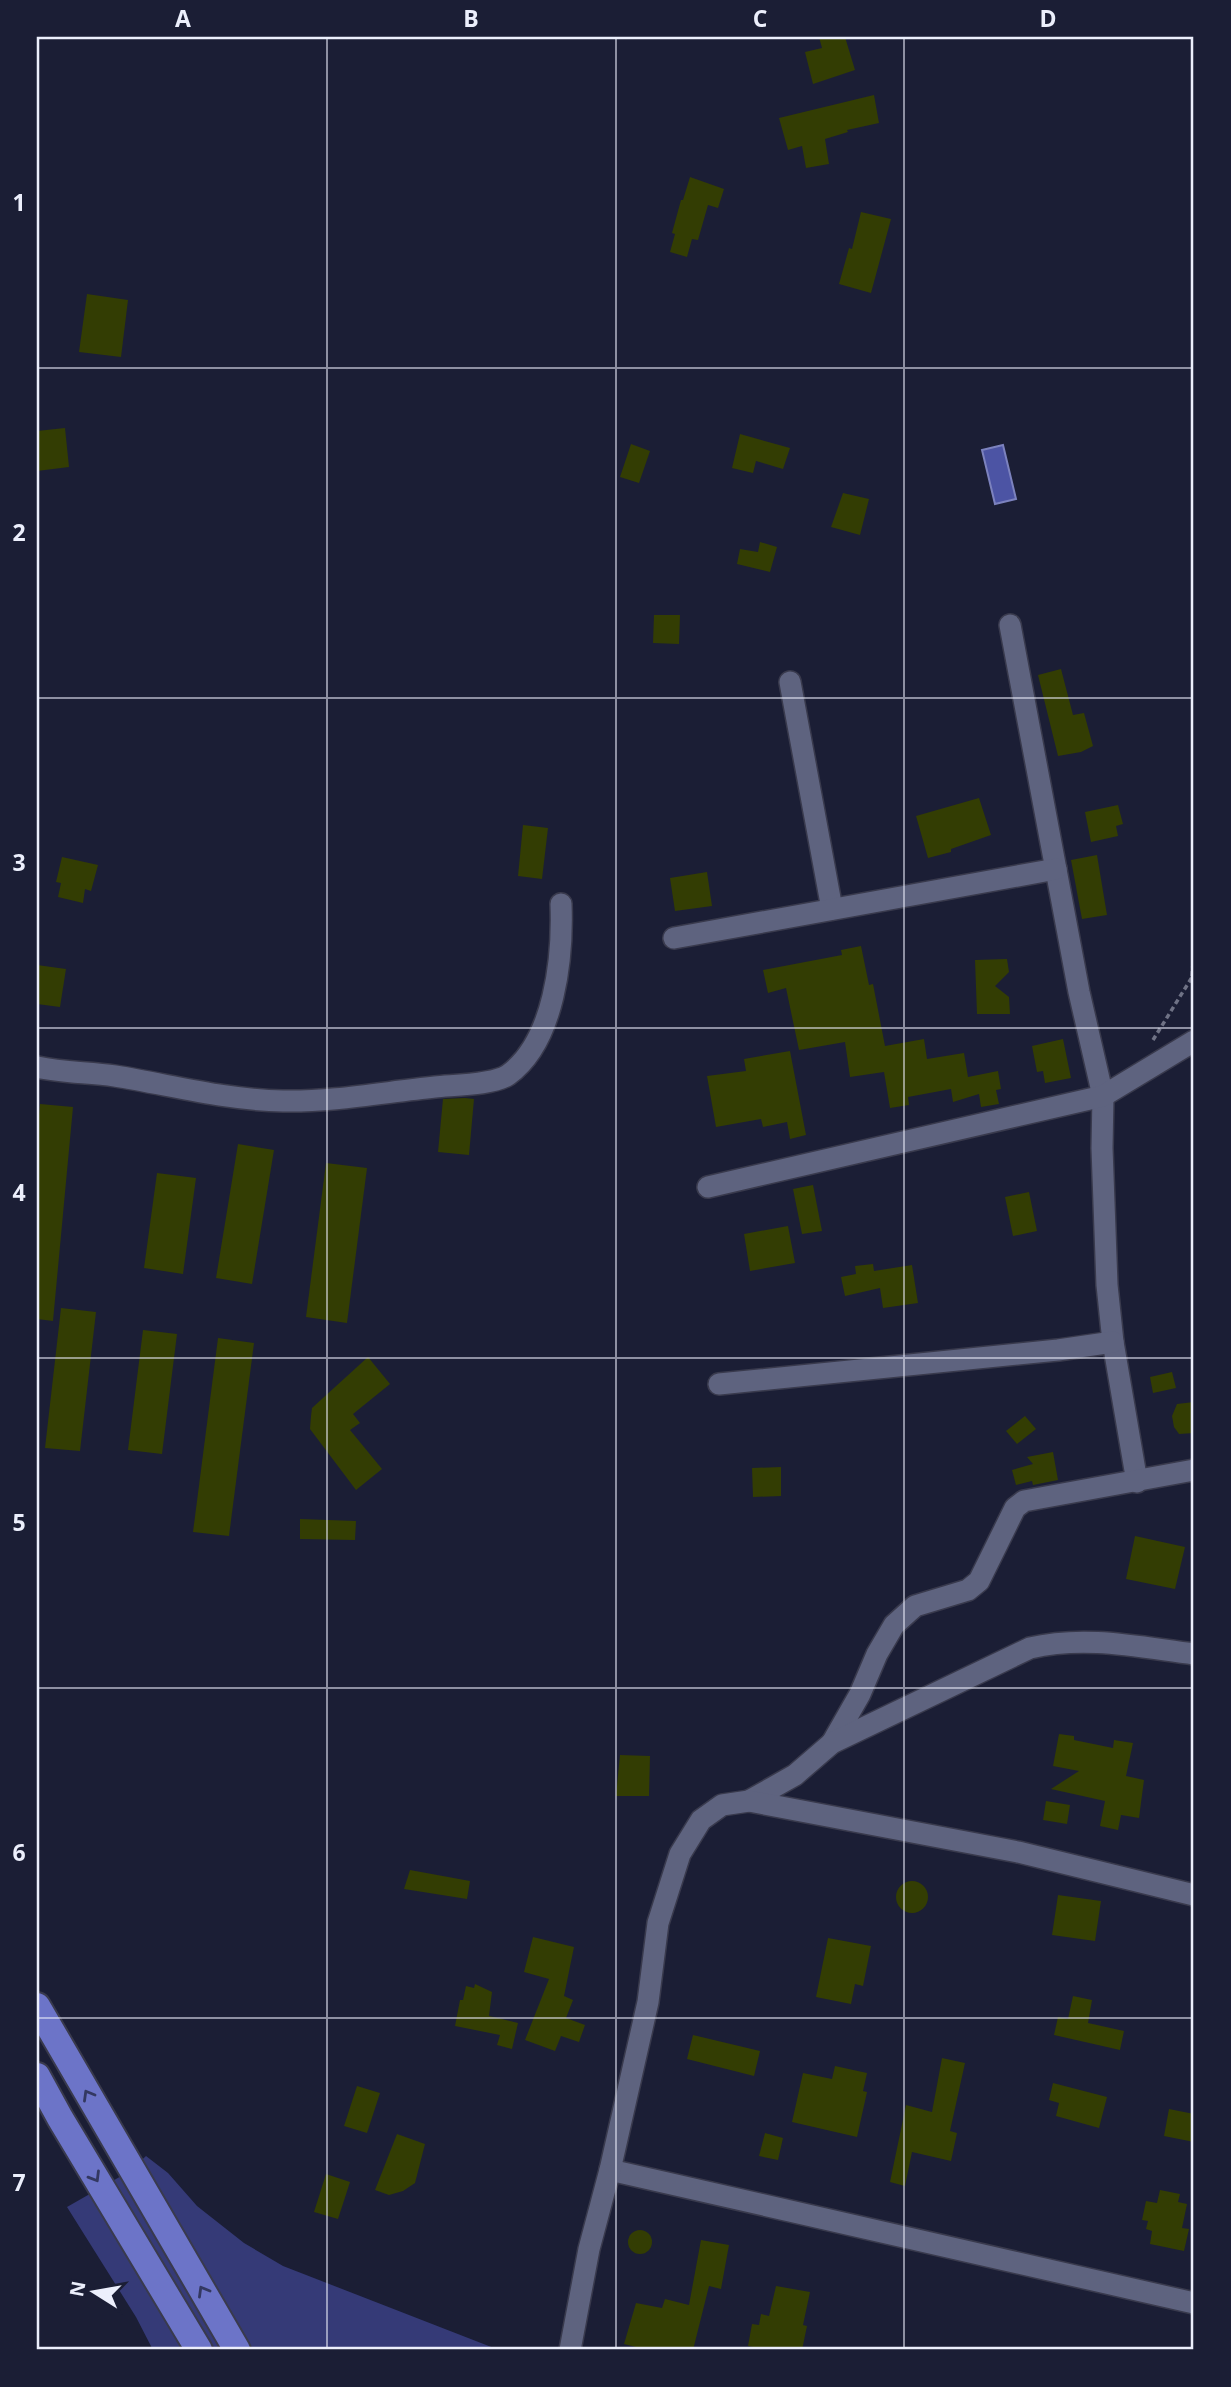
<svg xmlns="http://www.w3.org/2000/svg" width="1231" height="2387" font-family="'Open Sans',sans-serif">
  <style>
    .green { fill: #353a77 }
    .water { fill: #4c54a4; stroke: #7c82be; stroke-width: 2 }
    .building { fill: #333d03 }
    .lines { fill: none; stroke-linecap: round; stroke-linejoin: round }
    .minor-casing { stroke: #393a4d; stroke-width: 24 }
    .major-casing { stroke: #393a4d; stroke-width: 30 }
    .path { stroke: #6f7285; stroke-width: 3.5; stroke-dasharray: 5 3.5; stroke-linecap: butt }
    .minor { stroke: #5e637f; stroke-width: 21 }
    .major { stroke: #6c74c8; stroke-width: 26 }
    .oneway { stroke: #333861 }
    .grid { fill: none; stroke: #eceffc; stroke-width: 2; stroke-opacity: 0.55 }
    .neatline { fill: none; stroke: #eceffc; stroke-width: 2.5 }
    .grid-label { font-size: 23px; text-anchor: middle; font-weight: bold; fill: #eceffc }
  </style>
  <rect width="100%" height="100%" fill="#1b1e35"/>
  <path class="green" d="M146,2156L168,2173L197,2206L244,2243L283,2266L499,2350H153L136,2317L67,2207L130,2171Z"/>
  <path class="water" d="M1003,445L1016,499L995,504L982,450Z"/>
  <g class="building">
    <path d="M819,37H845L855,70L813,84L805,52L822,48Z"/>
    <path d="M874,95L879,123L847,130L848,132L825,139L829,164L806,168L802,146L788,150L779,118Z"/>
    <path d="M690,177L724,189L718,208L708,205L698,240L692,239L687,257L670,252L675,234L672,233L681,200H683Z"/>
    <path d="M861,212L891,219L871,293L839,284L849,248L852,249Z"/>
    <path d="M87,294L128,300L121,357L79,352Z"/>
    <path d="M65,428L69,467L37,471V431Z"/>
    <path d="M740,434L790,448L783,469L756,461L753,473L732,468Z"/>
    <path d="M631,444L650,451L639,483L620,477Z"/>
    <path d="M843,493L869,499L860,535L831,527Z"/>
    <path d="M760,542L777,547L770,572L737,564L740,549L758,552Z"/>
    <path d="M654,615H680L679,644L653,643Z"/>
    <path d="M1061,669L1073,715L1084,713L1093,746L1081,752L1058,756L1038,675Z"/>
    <path d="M979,798L991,835L951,849V852L928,858L916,816Z"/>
    <path d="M1118,805L1123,824L1116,826L1118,836L1091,842L1085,812Z"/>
    <path d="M523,825L548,828L542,879L518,876Z"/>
    <path d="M1097,855L1107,915L1082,919L1071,860Z"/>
    <path d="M62,857L98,865L91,891L85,889L83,903L58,897L61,883L56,882Z"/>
    <path d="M707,872L712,906L675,911L670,878Z"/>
    <path d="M861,946L869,985L873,984L885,1046L924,1039L927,1059L964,1053L968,1077L998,1071L1001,1089L996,1090L999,1104L981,1107L979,1094L953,1102L951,1089L908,1097L909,1105L890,1108L884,1072L850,1077L845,1042L799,1050L786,988L768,993L763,970L842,955L841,950Z"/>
    <path d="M1007,959L1009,972L995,986L1009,997L1010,1014H977L975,960Z"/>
    <path d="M37,965L66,969L60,1007L37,1004Z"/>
    <path d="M1063,1039L1071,1078L1045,1083L1043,1071L1037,1072L1032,1046Z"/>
    <path d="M790,1051L806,1135L790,1139L787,1122L763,1127L761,1119L716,1127L707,1076L746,1071L744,1059Z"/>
    <path d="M465,1098L474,1099L469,1155L438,1152L443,1099Z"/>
    <path d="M40,1104L73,1107L53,1321L37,1319V1136Z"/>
    <path d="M238,1144L274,1150L252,1284L216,1278Z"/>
    <path d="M326,1163L367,1168L347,1323L306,1317Z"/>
    <path d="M157,1173L196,1178L183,1274L144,1268Z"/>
    <path d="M813,1185L822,1231L802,1234L793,1189Z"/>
    <path d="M1029,1192L1037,1231L1013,1236L1005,1197Z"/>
    <path d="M788,1226L795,1263L750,1271L744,1234Z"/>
    <path d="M873,1264L874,1271L912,1265L918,1303L883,1308L880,1288L845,1296L841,1277L856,1274L855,1266Z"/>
    <path d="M61,1308L96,1312L80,1451L45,1448Z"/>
    <path d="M143,1330L177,1334L162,1454L128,1450Z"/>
    <path d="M218,1338L254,1343L229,1536L193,1532Z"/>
    <path d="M368,1357L390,1384L353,1414L360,1423L350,1430L382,1469L356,1490L310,1429L311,1416L312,1408Z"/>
    <path d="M1172,1372L1176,1388L1153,1393L1150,1377Z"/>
    <path d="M1194,1402V1433L1179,1434L1174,1427L1172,1416L1177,1404Z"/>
    <path d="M1025,1416L1036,1429L1017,1444L1006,1431Z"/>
    <path d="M1053,1452L1058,1480L1033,1485L1032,1481L1016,1485L1012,1470L1033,1464L1027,1457Z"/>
    <path d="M781,1467V1496L753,1497L752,1468Z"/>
    <path d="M300,1519L356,1521L355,1540L300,1539Z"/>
    <path d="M1135,1536L1185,1547L1175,1589L1126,1579Z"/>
    <path d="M1059,1734L1074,1736V1740L1113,1748L1114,1740L1133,1743L1126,1776L1144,1780L1139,1818L1121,1815L1118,1830L1100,1826L1105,1801L1051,1789L1079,1771L1053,1766Z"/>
    <path d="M620,1755L650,1756L649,1796H616Z"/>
    <path d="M1046,1801L1070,1805L1067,1824L1043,1820Z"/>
    <path d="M410,1870L470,1881L467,1899L404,1889Z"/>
    <circle cx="912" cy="1897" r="16"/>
    <path d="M1058,1895L1101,1901L1095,1941L1052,1935Z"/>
    <path d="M533,1937L574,1947L564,1996L573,2000L566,2018L585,2025L579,2042L561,2036L555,2051L525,2040L549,1979L524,1972Z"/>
    <path d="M828,1938L871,1946L863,1986L855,1984L851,2004L816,1997Z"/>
    <path d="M475,1984L492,1992L489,2016L518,2023L512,2049L497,2045L500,2035L455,2026L460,2000H463L466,1986L474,1988Z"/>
    <path d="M1073,1996L1092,2000L1088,2023L1124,2031L1120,2050L1054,2035L1058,2017L1068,2019Z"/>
    <path d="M693,2035L760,2051L754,2076L687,2059Z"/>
    <path d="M942,2058L965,2063L950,2131L957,2133L951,2161L912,2152L905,2186L890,2182L906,2105L932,2112Z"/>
    <path d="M835,2066L867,2073L863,2091L867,2092L857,2137L792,2122L803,2073L832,2079Z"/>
    <path d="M1053,2083L1107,2097L1099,2128L1056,2116L1059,2103L1049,2100Z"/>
    <path d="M357,2086L380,2093L367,2133L344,2126Z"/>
    <path d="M1169,2109L1194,2114V2142L1164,2136Z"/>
    <path d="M765,2133L783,2138L778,2160L759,2156Z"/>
    <path d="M397,2134L425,2144L415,2183L403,2191L389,2195L375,2190Z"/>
    <path d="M326,2174L350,2182L338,2219L314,2212Z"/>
    <path d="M1160,2190L1180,2194L1178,2202L1187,2204L1182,2228L1189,2229L1184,2251L1150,2244L1152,2231L1146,2229L1148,2221L1142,2220L1146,2201L1157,2203Z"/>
    <circle cx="640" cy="2242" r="12"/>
    <path d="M701,2240L729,2245L721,2289L709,2286L693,2350H648L624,2344L636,2303L662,2308L665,2299L689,2305Z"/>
    <path d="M776,2286L810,2292L803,2325L807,2326L802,2350H768L748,2346L752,2324L759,2325L761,2314L769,2316Z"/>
  </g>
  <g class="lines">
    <g class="minor-casing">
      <g id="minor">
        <path d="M1010,625L1079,992L1103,1096L1102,1148L1107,1285L1113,1342L1137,1482"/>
        <path d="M790,682L832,909"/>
        <path d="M674,938L1056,869"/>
        <path d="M37,1067C63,1073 89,1072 115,1076C171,1085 226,1100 283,1101C334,1102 385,1092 435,1087C453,1085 493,1085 508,1075C555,1041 563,957 561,904"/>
        <path d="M708,1187L1103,1096L1194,1041"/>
        <path d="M719,1384L1058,1350L1113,1342"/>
        <path d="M832,1743L860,1694L877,1654L894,1625L915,1606L968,1590L979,1581L1015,1508L1024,1501L1194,1470"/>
        <path d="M749,1801L795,1775L832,1743L1030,1648C1086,1635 1138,1647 1194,1654"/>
        <path d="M610,2170L1194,2303"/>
        <path d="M570,2350L589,2249L610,2170L648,2002L658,1923L680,1854L701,1820L722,1805L749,1801L1018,1852L1194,1895"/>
      </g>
    </g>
    <g class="major-casing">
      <g id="major">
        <path d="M37,2006L237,2350"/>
        <path d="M37,2076L60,2118L199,2350"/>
      </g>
    </g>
    <g class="path">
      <path d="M1192,976L1194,947"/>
      <path d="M1153,1040L1194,974"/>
    </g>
    <use href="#minor" class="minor"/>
    <use href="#major" class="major"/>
  </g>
  <defs><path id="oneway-chevron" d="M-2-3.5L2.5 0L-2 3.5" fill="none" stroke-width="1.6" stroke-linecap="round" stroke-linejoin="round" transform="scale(1.75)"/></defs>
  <g class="oneway">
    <use href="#oneway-chevron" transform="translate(88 2095) rotate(-120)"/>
    <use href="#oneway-chevron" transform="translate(95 2177) rotate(59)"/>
    <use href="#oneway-chevron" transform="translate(203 2291) rotate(-120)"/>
  </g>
  <path class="grid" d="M327,37V2350M616,37V2350M904,37V2350M37,368H1194M37,698H1194M37,1028H1194M37,1358H1194M37,1688H1194M37,2018H1194"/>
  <rect width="1231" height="2387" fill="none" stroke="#1b1e35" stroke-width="77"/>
  <g transform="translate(94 2292) rotate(281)" stroke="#1b1e35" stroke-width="5" paint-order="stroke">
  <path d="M0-5L12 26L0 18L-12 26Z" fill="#eceffc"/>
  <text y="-10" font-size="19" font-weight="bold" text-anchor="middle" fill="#eceffc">N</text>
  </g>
  <rect x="38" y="38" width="1154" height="2310" class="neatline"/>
  <g class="grid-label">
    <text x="183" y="27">A</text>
    <text x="471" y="27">B</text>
    <text x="760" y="27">C</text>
    <text x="1048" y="27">D</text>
    <text x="19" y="211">1</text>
    <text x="19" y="541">2</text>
    <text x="19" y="871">3</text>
    <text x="19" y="1201">4</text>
    <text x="19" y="1531">5</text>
    <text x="19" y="1861">6</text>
    <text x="19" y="2191">7</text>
  </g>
</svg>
